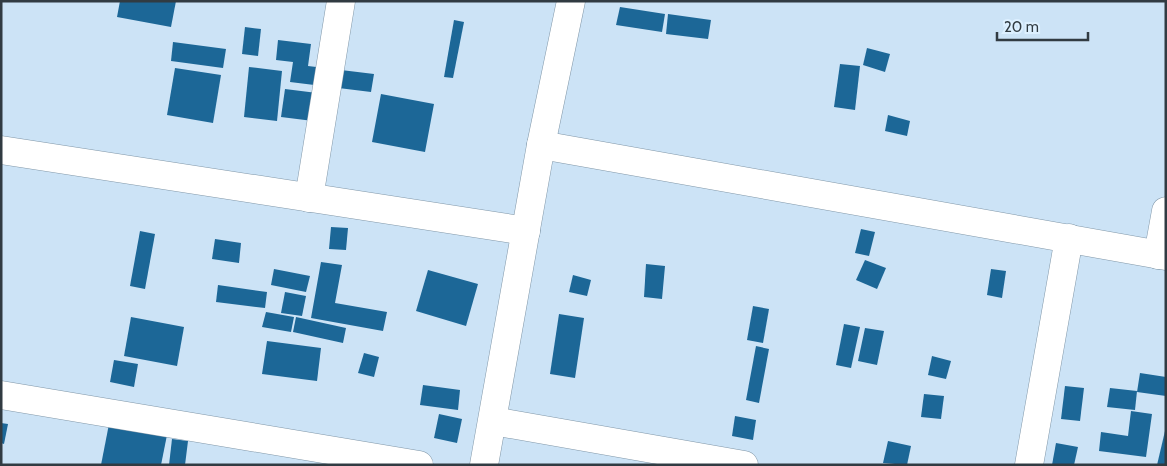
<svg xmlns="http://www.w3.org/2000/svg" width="1167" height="466" font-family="Cabin,sans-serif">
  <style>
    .building { fill: #1c6797 }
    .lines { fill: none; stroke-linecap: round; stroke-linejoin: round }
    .minor-casing { stroke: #8197a8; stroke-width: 29 }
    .minor { stroke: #fff; stroke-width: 28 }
  </style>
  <rect width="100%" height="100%" fill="#cce3f6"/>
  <g class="building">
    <path d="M120,1H176L171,27L117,17Z"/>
    <path d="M620,7L665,14L662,32L616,25Z"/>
    <path d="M668,14L711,20L708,39L666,34Z"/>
    <path d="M454,20L464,22L453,78L444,77Z"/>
    <path d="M245,27L261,29L258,56L242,54Z"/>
    <path d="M278,40L311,44L308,66L374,74L371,92L290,82L293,62L276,60Z"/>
    <path d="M173,42L226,49L223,68L171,61Z"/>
    <path d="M867,48L890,54L885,72L863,65Z"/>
    <path d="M840,64L860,66L855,110L834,107Z"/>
    <path d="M249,67L282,71L277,121L244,117Z"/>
    <path d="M175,68L221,75L213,123L167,115Z"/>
    <path d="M285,89L317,93L313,121L281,117Z"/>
    <path d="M381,94L434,104L425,152L372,142Z"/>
    <path d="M888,115L910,121L907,136L885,131Z"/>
    <path d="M331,227L348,228L346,250L329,249Z"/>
    <path d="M861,229L875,232L869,256L855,253Z"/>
    <path d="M140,231L155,234L145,289L130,286Z"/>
    <path d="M215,239L241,243L239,263L212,259Z"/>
    <path d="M865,260L886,268L877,289L856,280Z"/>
    <path d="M321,262L342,265L335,303L387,312L383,331L311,318Z"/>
    <path d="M646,264L665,266L662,299L644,297Z"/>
    <path d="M274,269L310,276L306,292L271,285Z"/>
    <path d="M991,269L1006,271L1002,298L987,295Z"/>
    <path d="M428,270L478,284L466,326L416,311Z"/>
    <path d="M573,275L591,280L587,296L569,292Z"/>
    <path d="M218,285L267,292L265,308L216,302Z"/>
    <path d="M285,292L306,296L302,316L281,313Z"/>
    <path d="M753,306L769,309L763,343L747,340Z"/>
    <path d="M266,312L294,317L291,332L262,327Z"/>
    <path d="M559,314L584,318L575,378L550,374Z"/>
    <path d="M131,317L184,327L177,366L124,356Z"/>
    <path d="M296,317L346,328L343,343L293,332Z"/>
    <path d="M844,324L860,327L851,368L836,365Z"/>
    <path d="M865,328L884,331L877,365L858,361Z"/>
    <path d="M267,341L321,348L317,381L262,374Z"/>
    <path d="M756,346L769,349L759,403L746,400Z"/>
    <path d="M364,353L379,357L374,377L358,373Z"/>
    <path d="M932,356L951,361L946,379L928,375Z"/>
    <path d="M114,360L138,364L134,387L110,382Z"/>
    <path d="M1140,373L1166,377V396L1137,392Z"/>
    <path d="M423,385L460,390L458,410L420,405Z"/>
    <path d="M1065,386L1084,388L1080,421L1061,419Z"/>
    <path d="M1110,388L1137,391L1135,410L1107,407Z"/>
    <path d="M924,394L944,396L941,419L921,417Z"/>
    <path d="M1131,411L1152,414L1146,457L1099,451L1101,432L1128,436Z"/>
    <path d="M439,414L462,419L457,443L434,438Z"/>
    <path d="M735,416L756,420L753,440L732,436Z"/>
    <path d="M1,423L8,424L4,444L1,443Z"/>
    <path d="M109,424L167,435L161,465H101Z"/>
    <path d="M1165,431L1166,465H1157Z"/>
    <path d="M172,439L188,441L185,465H169Z"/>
    <path d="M888,441L911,446L907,465L883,463Z"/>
    <path d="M1056,443L1078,447L1074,465H1052Z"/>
  </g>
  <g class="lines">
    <g class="minor-casing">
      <g id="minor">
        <path d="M541,145L1166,256"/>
        <path d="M1,150L526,231"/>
        <path d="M309,198L341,1"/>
        <path d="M1158,255L1166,211"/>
        <path d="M1,395L419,465"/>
        <path d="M493,421L744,465"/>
        <path d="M484,465L541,145L571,1"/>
        <path d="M1029,465L1069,238"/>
      </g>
    </g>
    <use href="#minor" class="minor"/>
  </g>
  <rect width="1167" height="466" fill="none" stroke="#313b42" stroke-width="5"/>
  <path d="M997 32v8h91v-8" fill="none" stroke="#313b42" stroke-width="2.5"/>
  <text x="1004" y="32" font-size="15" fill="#313b42" stroke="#ddf0ff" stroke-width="4" paint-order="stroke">20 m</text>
</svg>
